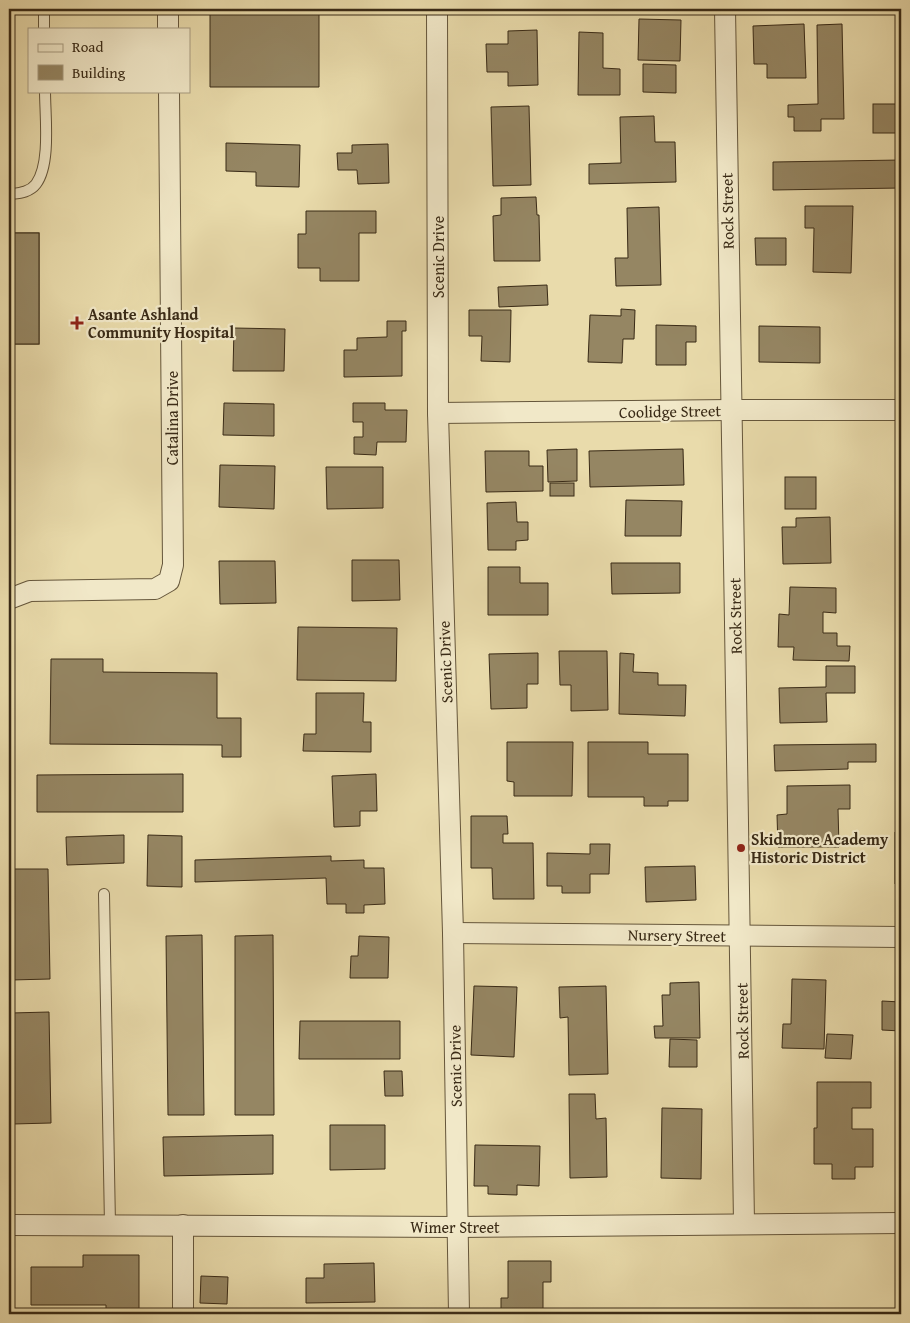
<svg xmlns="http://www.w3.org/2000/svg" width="910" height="1323" font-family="'Gentium Book Plus',serif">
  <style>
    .building { fill: #958663; stroke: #392a16 }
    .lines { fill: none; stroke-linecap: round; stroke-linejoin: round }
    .service-casing { stroke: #65563b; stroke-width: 12 }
    .minor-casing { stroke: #65563b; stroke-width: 22 }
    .service { stroke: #f1e8c8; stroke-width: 10 }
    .minor { stroke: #f1e8c8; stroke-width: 20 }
    .poi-dot { fill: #8f2418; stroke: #f1e8c8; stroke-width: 2 }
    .labels { text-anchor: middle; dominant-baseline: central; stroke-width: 4.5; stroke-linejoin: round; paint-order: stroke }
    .street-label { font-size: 16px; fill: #392a16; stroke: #f1e8c8 }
    .poi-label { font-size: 16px; font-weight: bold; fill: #392a16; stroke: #f1e8c8; text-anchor: start }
  </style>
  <rect width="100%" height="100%" fill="#e9dbab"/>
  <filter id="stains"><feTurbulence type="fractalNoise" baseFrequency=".004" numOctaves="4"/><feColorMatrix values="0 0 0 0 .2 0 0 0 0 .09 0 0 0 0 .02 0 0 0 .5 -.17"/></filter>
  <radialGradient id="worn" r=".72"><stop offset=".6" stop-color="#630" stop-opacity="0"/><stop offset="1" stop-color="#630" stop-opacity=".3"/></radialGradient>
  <g class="building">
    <path d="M210,12L319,13V87H210Z"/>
    <path d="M639,19L681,20L680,61L638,60Z"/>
    <path d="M804,24L806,78H767V64H754L753,26Z"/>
    <path d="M842,24L844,119H821V131H794V117H788V105L818,104L817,25Z"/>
    <path d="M537,30L538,85L508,86V72H487L486,44H508V31Z"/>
    <path d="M579,32L603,33V68L620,69V95H578Z"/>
    <path d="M643,64L676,65V93L643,92Z"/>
    <rect x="873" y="104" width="28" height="29"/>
    <path d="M529,106L531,185L493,186L491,107Z"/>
    <path d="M654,116L655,142H675L676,182L589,184V164L621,163L620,117Z"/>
    <path d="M226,143L300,145L299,187L256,186V172L226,171Z"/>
    <path d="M388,144L389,183L358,184L357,170H338L337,153H352V145Z"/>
    <path d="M901,160V188L773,190V162Z"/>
    <path d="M9,176L11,179L12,233H9Z"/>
    <path d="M536,197L537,215H539L540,261H494L493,216L501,215V198Z"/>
    <path d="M805,206H853L851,273L813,272L814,228H805Z"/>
    <path d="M659,207L661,285L616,286L615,258H628L627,208Z"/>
    <path d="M306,211H376V233H359V281H320V268H298V234H306Z"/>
    <rect x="9" y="233" width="30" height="111"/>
    <rect x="9" y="233" width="30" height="111"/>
    <path d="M755,238H786V265H756Z"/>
    <path d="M547,285L548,305L499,307L498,287Z"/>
    <path d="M621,309L635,310L634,339H623L622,363L588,362L590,315L621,316Z"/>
    <path d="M469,310H511L510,362L481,361L482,336H469Z"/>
    <path d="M387,321H406V331H402V376L344,377V350H357V338L387,337Z"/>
    <path d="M656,325L696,326V342H686V365H656Z"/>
    <path d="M759,326L820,327V363L759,362Z"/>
    <path d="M234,328L285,329L284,371H233Z"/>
    <path d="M224,403L274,404V436L223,435Z"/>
    <path d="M353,403H385V410H407L406,442H377L376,455L354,454V437H363V422H353Z"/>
    <path d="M577,449V481L548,482L547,450Z"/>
    <path d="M683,449L684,485L590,487L589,451Z"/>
    <path d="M485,451H529V466H543V491L486,492Z"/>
    <path d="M220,465L275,466L274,509L219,507Z"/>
    <path d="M326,467H383V508L327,509Z"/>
    <rect x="785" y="477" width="31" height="32"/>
    <rect x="550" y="483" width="24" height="13"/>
    <path d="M626,500L682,501L681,536H625Z"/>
    <path d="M516,502L517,522H528V540L516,541V550H488L487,503Z"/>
    <path d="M830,517L831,563L783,564L782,527H796V518Z"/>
    <path d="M352,560H399L400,600L352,601Z"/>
    <path d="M219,561H275L276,603L220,604Z"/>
    <path d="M611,563H680V593L612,594Z"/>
    <path d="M488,567H520V583H548V615H488Z"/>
    <path d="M790,587L836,588V613L823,612V633H837V646H850L849,661L793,660L794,647H778L779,614L789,615Z"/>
    <path d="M298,627L397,628L396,681L297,680Z"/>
    <path d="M559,651H607L608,710L571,711V685H560Z"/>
    <path d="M538,653V684H527V708L491,709L489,654Z"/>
    <path d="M620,653L634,654L633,672L658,673V685H686L685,716L619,714Z"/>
    <path d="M51,659H103V672L217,673V718H241V757H222V745L50,744Z"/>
    <path d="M826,666H855V693H826L827,722L780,723L779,688L826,687Z"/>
    <path d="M316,693H364L363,722H371V752L303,751L304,734H316Z"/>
    <path d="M507,742H573L572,796H514V782L507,781Z"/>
    <path d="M588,742H648V754H688V801H668V806H644V797H588Z"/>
    <path d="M876,744V762H848V769L775,771L774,745Z"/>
    <path d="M183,774V812H37V775Z"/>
    <path d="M376,774L377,811H360V826L334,827L332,776Z"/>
    <path d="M850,785V809H838L839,847H778L777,815L787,814V786Z"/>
    <path d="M471,816H507L508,834H503V843H533L534,899H493L492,868H471Z"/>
    <path d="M901,831V884H895V832Z"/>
    <path d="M124,835V863L67,865L66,837Z"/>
    <path d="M148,835L182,836V887L147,886Z"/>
    <path d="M590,844H610L609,874H590V893H562V886H547V853L590,854Z"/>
    <path d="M331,856V861L364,860V868H384L385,904L364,905V913H346V904H327L326,878L195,882V860Z"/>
    <path d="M695,866L696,900L646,902L645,867Z"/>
    <path d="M10,869H48L50,979L11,980Z"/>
    <path d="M202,935L204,1115H168L166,936Z"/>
    <path d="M273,935L274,1115H235V936Z"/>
    <path d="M359,936L389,937L388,978H350L351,956H358Z"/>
    <path d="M792,979L826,980L824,1049L782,1048L783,1024H791Z"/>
    <path d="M699,982L700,1038H655L654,1026H663L662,995H670V983Z"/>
    <path d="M474,986L517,987L514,1057L471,1055Z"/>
    <path d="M606,986L608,1074L569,1075L568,1017L560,1018L559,987Z"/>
    <path d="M882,1001L901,1002V1031L882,1030Z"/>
    <path d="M49,1012L51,1123L13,1124L11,1013Z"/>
    <path d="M300,1021H400V1059H299Z"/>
    <path d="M827,1034L853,1035L851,1059L825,1058Z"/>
    <path d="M670,1039L697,1040V1067H669Z"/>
    <path d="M384,1071H402L403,1096H385Z"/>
    <path d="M817,1082H871V1108H852V1129H873V1167H855V1179H832V1164H814V1128H817Z"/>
    <path d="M569,1094H595L596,1119L606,1118L607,1177L570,1178Z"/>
    <path d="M662,1108L702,1109L701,1179L661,1178Z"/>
    <path d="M330,1125H385V1169L330,1170Z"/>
    <path d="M273,1135V1174L164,1176L163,1137Z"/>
    <path d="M475,1145L540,1146L539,1186L517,1185V1195L488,1194V1186H474Z"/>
    <path d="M83,1255H139V1314H106V1305H31V1267H83Z"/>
    <path d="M508,1261H551V1282H543V1314H501V1298H508Z"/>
    <path d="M374,1263L375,1302L306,1303V1278H324V1264Z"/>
    <path d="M201,1276L228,1277L227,1304L200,1303Z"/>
  </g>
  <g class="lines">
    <g class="service-casing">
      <g id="service">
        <path d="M44,9V29"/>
        <path d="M12,194C20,193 30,192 36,184C51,164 45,116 45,91"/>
        <path d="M104,894L110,1225"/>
      </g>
    </g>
    <g class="minor-casing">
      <g id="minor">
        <path d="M168,9V29"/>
        <path d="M437,9L438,413L453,933L459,1314"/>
        <path d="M725,9C730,414 740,818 744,1223"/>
        <path d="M438,413L730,410H901"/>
        <path d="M9,599L30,591L155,589L169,581L173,565L169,91"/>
        <path d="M453,933L901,937"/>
        <path d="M9,1225L457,1227L901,1223"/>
        <path d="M183,1225V1314"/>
      </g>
    </g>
    <use href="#service" class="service"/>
    <use href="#minor" class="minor"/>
  </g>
  <g class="poi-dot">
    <path d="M74.5 315.5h5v5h5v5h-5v5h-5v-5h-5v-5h5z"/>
    <circle cx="741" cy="848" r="5"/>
  </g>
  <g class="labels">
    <g class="street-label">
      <text transform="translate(727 211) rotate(-91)">Rock Street</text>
      <text transform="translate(438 257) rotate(-90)">Scenic Drive</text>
      <text transform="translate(670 411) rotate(-1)">Coolidge Street</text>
      <text transform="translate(172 418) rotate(-90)">Catalina Drive</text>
      <text transform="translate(735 616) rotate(-91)">Rock Street</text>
      <text transform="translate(445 662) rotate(-92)">Scenic Drive</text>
      <text transform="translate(677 935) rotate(1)">Nursery Street</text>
      <text transform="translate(742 1021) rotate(-91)">Rock Street</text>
      <text transform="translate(455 1066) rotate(-91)">Scenic Drive</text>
      <text x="455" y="1227">Wimer Street</text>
    </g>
    <g class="poi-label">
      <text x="88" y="314">Asante Ashland<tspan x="88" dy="18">Community Hospital</tspan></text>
      <text x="751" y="839">Skidmore Academy<tspan x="751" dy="18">Historic District</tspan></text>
    </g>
  </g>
  <rect width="910" height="1323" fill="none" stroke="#e9dbab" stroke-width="30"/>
  <rect x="10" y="10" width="890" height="1303" fill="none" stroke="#392a16" stroke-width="2.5"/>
  <rect x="15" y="15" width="880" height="1293" fill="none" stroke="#392a16"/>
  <rect x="28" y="28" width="162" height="65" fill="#f1e8c8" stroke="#a79c81"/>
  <rect x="38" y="44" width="25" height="8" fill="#f1e8c8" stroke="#a79c81"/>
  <text x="72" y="52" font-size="15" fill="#392a16">Road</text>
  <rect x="38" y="65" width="25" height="15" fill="#958663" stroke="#a79c81"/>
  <text x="72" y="78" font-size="15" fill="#392a16">Building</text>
  <rect width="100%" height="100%" filter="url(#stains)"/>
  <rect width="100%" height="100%" fill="url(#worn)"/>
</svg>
